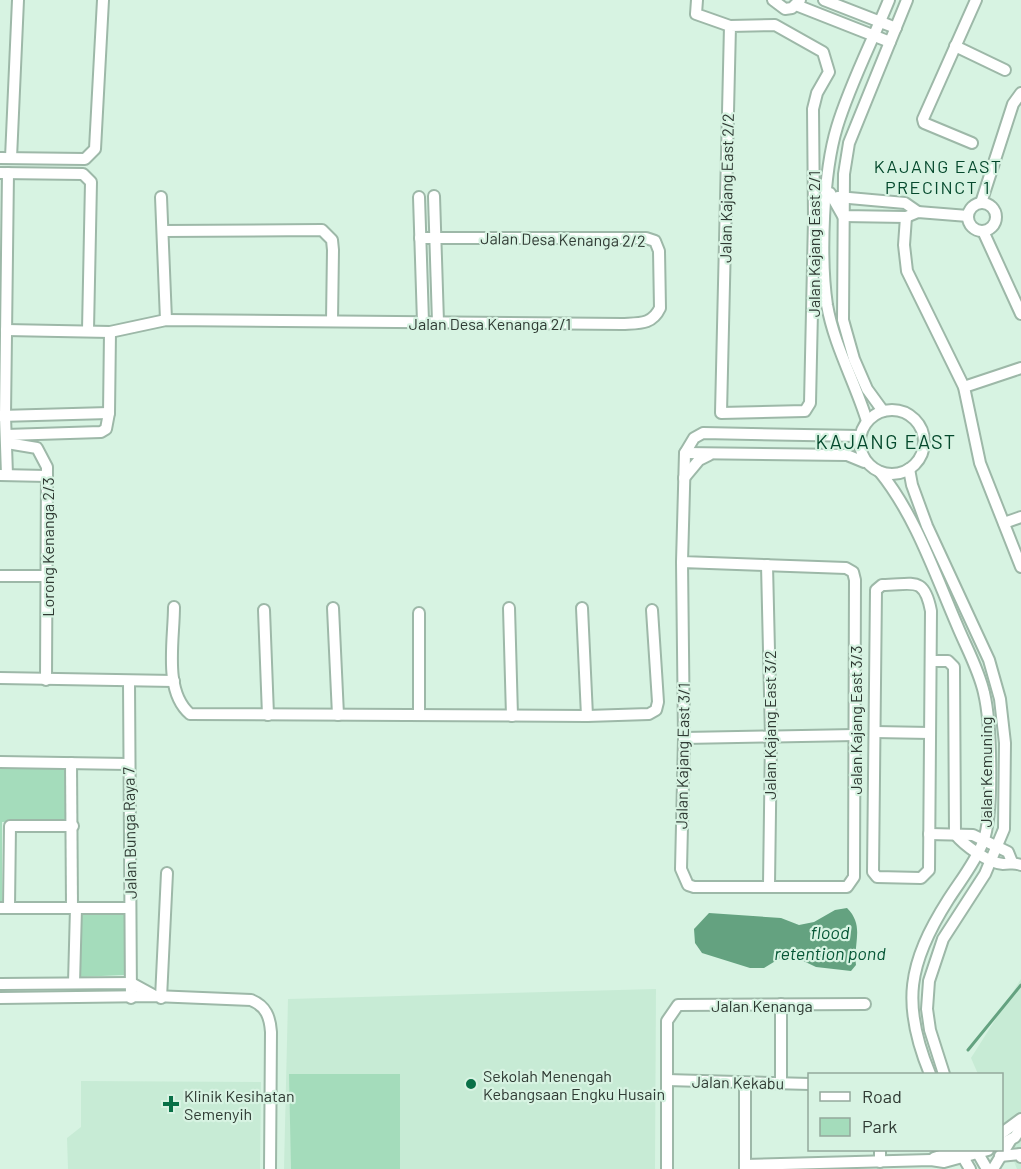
<svg xmlns="http://www.w3.org/2000/svg" width="1021" height="1169" font-family="Barlow,sans-serif">
  <style>
    .built { fill: #c7ebd5 }
    .green { fill: #a4dcbb }
    .water { fill: #64a280 }
    .lines { fill: none; stroke-linecap: round; stroke-linejoin: round }
    .stream { stroke: #64a280; stroke-width: 3 }
    .minor-casing { stroke: #9db8a8; stroke-width: 14 }
    .minor { stroke: #fff; stroke-width: 10 }
    .poi-dot { fill: #097047; stroke: #d7f3e2; stroke-width: 2 }
    .labels { text-anchor: middle; dominant-baseline: central; stroke-width: 4.5; stroke-linejoin: round; paint-order: stroke }
    .street-label { font-size: 16px; fill: #2f3a33; stroke: #d7f3e2 }
    .poi-label { font-size: 16px; fill: #2f3a33; stroke: #d7f3e2; text-anchor: start }
    .neighbourhood-label { font-size: 18px; letter-spacing: 1.5px; fill: #05492d; stroke: #d7f3e2 }
    .water-label { font-size: 18px; font-style: italic; fill: #065736; stroke: #d7f3e2 }
    .quarter-label { font-size: 20px; letter-spacing: 1.5px; fill: #05492d; stroke: #d7f3e2 }
  </style>
  <rect width="100%" height="100%" fill="#d7f3e2"/>
  <g class="built">
    <path d="M1021,979V1169H1017L1002,1131V1074H978L971,1058Z"/>
    <path d="M656,989L655,1169H284L288,999Z"/>
    <path d="M81,1081L261,1082L260,1169H68L67,1138L81,1127Z"/>
  </g>
  <g class="green">
    <path d="M0,766L66,768L67,820L2,822V902H0Z"/>
    <path d="M80,912L124,913V975L79,977Z"/>
    <path d="M289,1074H400V1169H291Z"/>
  </g>
  <path class="water" d="M847,908C865,926 853,943 856,965L851,971L816,967L795,957H782L764,968H750L702,953L695,943L694,929L709,913L781,918L799,925L814,922L835,910Z"/>
  <g class="lines">
    <path class="stream" d="M968,1050L1021,985"/>
    <g class="minor-casing">
      <g id="minor">
        <path d="M697,0L696,14L730,26L775,25L823,52L829,72L817,93L813,109L814,219L810,403L805,411L721,413L730,26"/>
        <path d="M773,0L785,9L792,8L800,0"/>
        <path d="M824,0L896,28"/>
        <path d="M796,5L890,42"/>
        <path d="M955,46L1005,70"/>
        <path d="M972,143L924,123L923,119L976,0"/>
        <path d="M0,158L85,159L95,149L103,0"/>
        <path d="M11,158L18,0"/>
        <path d="M0,173L83,174L91,182L88,330"/>
        <path d="M830,193L843,216L906,217L918,212L968,216"/>
        <path d="M434,196L438,322"/>
        <path d="M161,197L166,320"/>
        <path d="M419,197L423,322"/>
        <path d="M838,197L905,203L918,212"/>
        <path d="M981,203L1013,104L1021,93"/>
        <circle cx="982" cy="217" r="14"/>
        <path d="M906,217L904,245L907,271L964,387L980,463L1021,567"/>
        <path d="M163,231L322,230L332,240L333,250L332,321"/>
        <path d="M983,231L1021,314"/>
        <path d="M6,330L110,332L166,320L622,324C639,323 652,325 660,308L659,251L655,241L646,238H420"/>
        <path d="M964,387L1021,368"/>
        <circle cx="892" cy="442" r="32"/>
        <path d="M883,411L867,389L854,359L843,320L844,174L849,143L907,0"/>
        <path d="M0,416L109,413"/>
        <path d="M867,421C855,382 834,345 827,305C820,258 823,173 837,127C850,84 872,42 889,0"/>
        <path d="M6,435L101,432L106,429L109,413L110,332"/>
        <path d="M7,443L37,448L47,467L46,680"/>
        <path d="M685,453L847,455L864,462"/>
        <path d="M909,469L912,485L927,526L989,660L1000,699L1005,743L1004,829L985,874L943,939L929,981L927,1009L930,1030L944,1074"/>
        <path d="M880,472C915,515 935,574 957,625C966,647 979,670 984,693C991,722 994,814 983,842C975,863 960,881 948,900C908,963 901,1004 930,1074"/>
        <path d="M0,475L47,476"/>
        <path d="M7,475L5,416L8,173"/>
        <path d="M684,478L699,460L709,455"/>
        <path d="M1004,523L1021,517"/>
        <path d="M682,562L846,568L853,572L855,580L854,877L847,887H694L688,885L681,869L684,738L682,562L685,453L694,438L703,433L860,436"/>
        <path d="M767,565L771,737L769,885"/>
        <path d="M0,576H48"/>
        <path d="M882,585C913,585 924,575 931,611L929,870L921,878L877,877L873,872L876,590Z"/>
        <path d="M174,607C174,640 163,691 190,714L587,716L649,714L656,710L658,702L652,610"/>
        <path d="M333,608L338,715"/>
        <path d="M509,608L512,716"/>
        <path d="M582,608L587,716"/>
        <path d="M264,610L268,715"/>
        <path d="M419,613V715"/>
        <path d="M931,661H948L954,667L955,834C964,845 988,863 1003,864C1011,864 1013,862 1021,865"/>
        <path d="M0,678L174,681"/>
        <path d="M129,682L131,998"/>
        <path d="M875,732L930,733"/>
        <path d="M684,738L855,735"/>
        <path d="M0,762L128,764"/>
        <path d="M71,763L72,907"/>
        <path d="M929,834L973,835L1008,852L1012,862"/>
        <path d="M9,907L10,826H73"/>
        <path d="M0,908H130"/>
        <path d="M74,983L76,908"/>
        <path d="M0,984L131,983L153,995"/>
        <path d="M0,998L154,996L251,1000C266,1006 270,1017 271,1032L270,1169"/>
        <path d="M161,998L167,873"/>
        <path d="M781,1004V1084"/>
        <path d="M667,1080L810,1084"/>
        <path d="M745,1083V1169"/>
        <path d="M1002,1133L1021,1119"/>
        <path d="M1004,1143L1015,1137L1021,1128"/>
        <path d="M976,1150L987,1169"/>
        <path d="M960,1152L970,1169"/>
        <path d="M1000,1156L1020,1154L1021,1157"/>
        <path d="M934,1158L959,1150"/>
        <path d="M880,1162V1150"/>
        <path d="M745,1165L931,1160L944,1162L988,1150"/>
        <path d="M667,1169V1021L678,1005L865,1004"/>
        <path d="M993,1169L1010,1141"/>
      </g>
    </g>
    <use href="#minor" class="minor"/>
  </g>
  <g class="poi-dot">
    <circle cx="471" cy="1084" r="6"/>
    <path d="M168 1095h6v6h6v6h-6v6h-6v-6h-6v-6h6z"/>
  </g>
  <g class="labels">
    <g class="street-label">
      <text transform="translate(726 188) rotate(-89)">Jalan Kajang East 2/2</text>
      <text transform="translate(563 239) rotate(1)">Jalan Desa Kenanga 2/2</text>
      <text transform="translate(813 244) rotate(-90)">Jalan Kajang East 2/1</text>
      <text x="490" y="323">Jalan Desa Kenanga 2/1</text>
      <text transform="translate(47 547) rotate(-90)">Lorong Kenanga 2/3</text>
      <text transform="translate(855 720) rotate(-90)">Jalan Kajang East 3/3</text>
      <text transform="translate(769 725) rotate(-90)">Jalan Kajang East 3/2</text>
      <text transform="translate(682 756) rotate(-89)">Jalan Kajang East 3/1</text>
      <text transform="translate(985 772) rotate(-90)">Jalan Kemuning</text>
      <text transform="translate(129 833) rotate(-91)">Jalan Bunga Raya 7</text>
      <text x="762" y="1005">Jalan Kenanga</text>
      <text transform="translate(738 1082) rotate(1)">Jalan Kekabu</text>
    </g>
    <g class="poi-label">
      <text x="483" y="1075">Sekolah Menengah<tspan x="483" dy="18">Kebangsaan Engku Husain</tspan></text>
      <text x="184" y="1095">Klinik Kesihatan<tspan x="184" dy="18">Semenyih</tspan></text>
    </g>
    <g class="neighbourhood-label">
      <text x="938" y="166">KAJANG EAST<tspan x="938" dy="21">PRECINCT 1</tspan></text>
    </g>
    <g class="water-label">
      <text x="830" y="932">flood<tspan x="830" dy="21">retention pond</tspan></text>
    </g>
    <g class="quarter-label">
      <text x="886" y="441">KAJANG EAST</text>
    </g>
  </g>
  <rect x="808" y="1073" width="195" height="78" fill="#d7f3e2" stroke="#94a99c" stroke-width="1.5"/>
  <rect x="820" y="1092" width="30" height="9" fill="#ffffff" stroke="#94a99c" stroke-width="1.5"/>
  <text x="862" y="1103" font-size="18" fill="#2f3a33">Road</text>
  <rect x="820" y="1118" width="30" height="18" fill="#a4dcbb" stroke="#94a99c" stroke-width="1.5"/>
  <text x="862" y="1133" font-size="18" fill="#2f3a33">Park</text>
</svg>
